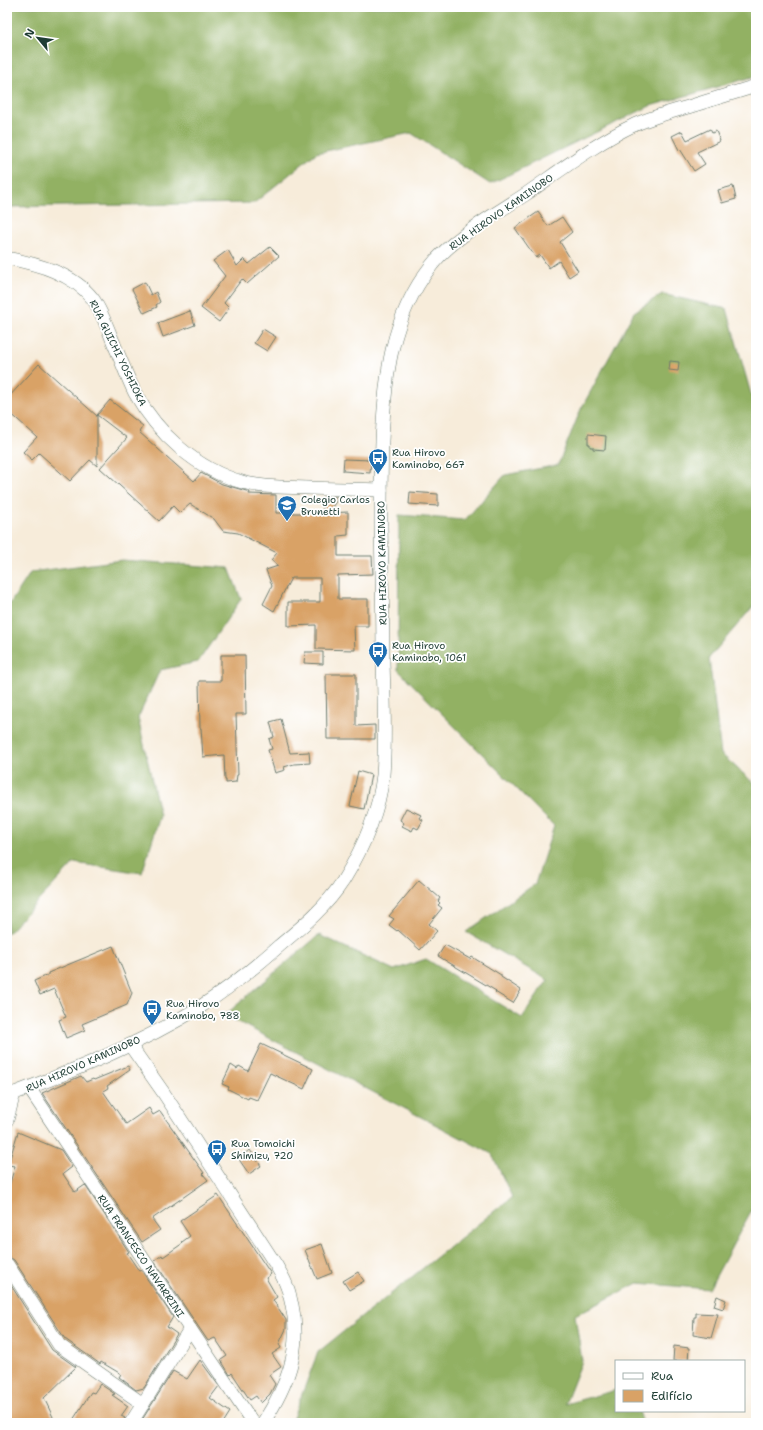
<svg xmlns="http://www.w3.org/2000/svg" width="763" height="1430" font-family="'Shantell Sans',sans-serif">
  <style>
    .forest { fill: #92b164; stroke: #58774c }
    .building { fill: #d9a266 }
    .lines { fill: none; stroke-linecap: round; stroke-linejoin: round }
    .minor-casing { stroke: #6b7a6e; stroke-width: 14 }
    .minor { stroke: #fff; stroke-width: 13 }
    .labels { text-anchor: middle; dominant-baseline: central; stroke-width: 3.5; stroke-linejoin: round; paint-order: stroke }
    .street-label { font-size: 10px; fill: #1f3d34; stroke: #fff }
    .poi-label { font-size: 10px; fill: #1f3d34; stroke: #fff; text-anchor: start }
  </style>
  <rect width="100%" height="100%" fill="#fff"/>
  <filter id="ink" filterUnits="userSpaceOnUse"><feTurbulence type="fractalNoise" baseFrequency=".025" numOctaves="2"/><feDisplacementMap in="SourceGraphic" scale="8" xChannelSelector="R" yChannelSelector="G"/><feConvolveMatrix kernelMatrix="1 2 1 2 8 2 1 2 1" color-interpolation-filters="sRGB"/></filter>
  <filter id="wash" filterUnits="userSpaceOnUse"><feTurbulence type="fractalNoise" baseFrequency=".012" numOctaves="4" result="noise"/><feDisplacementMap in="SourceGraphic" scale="16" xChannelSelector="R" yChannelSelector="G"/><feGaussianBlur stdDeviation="0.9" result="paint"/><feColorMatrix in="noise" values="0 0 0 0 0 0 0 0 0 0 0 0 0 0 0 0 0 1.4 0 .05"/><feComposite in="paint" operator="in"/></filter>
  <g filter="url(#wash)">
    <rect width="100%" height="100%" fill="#f7ecda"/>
    <g class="forest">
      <path d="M7,7H756V76L650,106L490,184L411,133L316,153L254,203L7,207Z"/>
      <path d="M662,294L727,309L756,412V603L709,658L721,754L756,785V1202L709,1289L638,1283L575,1315L582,1361L565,1404L616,1390V1411H639L643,1423H291L318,1352L512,1197L492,1154L225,1015L319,935L394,970L426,959L522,1018L548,980L466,932L535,884L554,826L398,670L399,515L465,520L505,475L558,465L581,409L634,312Z"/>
      <path d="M122,560L229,568L241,599L198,662L160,670L138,718L160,816L142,873L74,863L7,934V608L31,572Z"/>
    </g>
    <g id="blocks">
      <g class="building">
        <path d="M710,129L712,133L716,131L720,141L697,152L705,164L694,171L680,149L679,150L672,136L682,131L687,140Z"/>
        <path d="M733,186L736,199L722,203L718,190Z"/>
        <path d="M538,212L548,226L562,217L572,232L560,242L578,271L569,277L559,261L549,268L540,255L536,258L515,228Z"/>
        <path d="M270,247L279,256L247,284L242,279L224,303L229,308L219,322L201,308L225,276L213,261L228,250L237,266L244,259L249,264Z"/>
        <path d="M145,282L151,295L156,292L160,302L156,305L157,307L144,313L132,289Z"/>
        <path d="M190,311L195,325L163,337L158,323Z"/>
        <path d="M263,329L276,337L267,351L254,343Z"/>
        <path d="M670,361L679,362L678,371L669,370Z"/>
        <path d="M39,364L97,416V466L90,460L70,481L39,453L32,460L23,452L37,437L7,410V399Z"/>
        <path d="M110,400L143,426L139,432L194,481L201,473L222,484L250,492L249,494L276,495V513H323V497H339L328,513L348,512V535L338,536V556H372L373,574L338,575V599H368V626H354L355,650L316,649V625L288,626V602H320V578H291L274,611L263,604L272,586L266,570L278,566L271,560L277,553L238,533L223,531L214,519L190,504L180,513L173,506L159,521L100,468L127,438L97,415Z"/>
        <path d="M588,434L606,436L605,450L593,449V447H590V444H588Z"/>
        <path d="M344,459L371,460L370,473L343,471Z"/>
        <path d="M410,492L438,494V506L409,504Z"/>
        <path d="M305,652H323V664L304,663Z"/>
        <path d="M221,655H245L246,714H236L238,775H237L236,782L226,783V780H225L224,755L203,757L201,728H200L199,681H221Z"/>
        <path d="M326,674H356V726L375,725V739H327Z"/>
        <path d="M281,719L290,753L309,752L310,763L294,764L284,767L285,770L275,773L268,750L272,749L269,739L274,737L270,722Z"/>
        <path d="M358,771L371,775L364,809L350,806Z"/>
        <path d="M406,808L421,815L419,818L423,820L418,829L414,827L412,831L402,826L404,823L400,820Z"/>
        <path d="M419,880L440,898L438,901L440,903L438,905L442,908L429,924L437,931L420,950L398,930L397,931L389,925L394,919L389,916Z"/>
        <path d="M445,945L470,959L472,957L501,975V977L521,990L513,1003L495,992L496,991L438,956Z"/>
        <path d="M113,946L132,993L127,1005L82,1024L85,1030L66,1038L59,1020L66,1017L54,989L40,995L34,981L48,975V973Z"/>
        <path d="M261,1044L313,1069L304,1089L270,1073L257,1100L249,1097L248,1099L228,1089L229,1087L222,1084L231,1065L237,1069L239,1066L248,1071Z"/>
        <path d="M128,1066L130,1070L107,1086L108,1088L103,1091L126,1124L149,1108L153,1115L160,1111L204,1173L203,1174L208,1180L152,1219L160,1230L142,1242L42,1093L81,1076L86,1082L93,1079L94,1080Z"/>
        <path d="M18,1132L61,1150L72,1167L63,1174L75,1192L85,1185L129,1252L127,1253L139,1271L141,1270L173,1317L167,1327L177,1334L144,1388L136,1390L119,1377L121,1374L101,1362L100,1364L65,1339L14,1260L7,1256V1193L15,1166L8,1165Z"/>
        <path d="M250,1150L261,1166L249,1174L238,1158Z"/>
        <path d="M218,1195L271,1274L266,1278L277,1297L273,1300L286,1320V1329L279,1344L281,1348L272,1354L281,1367L269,1375L275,1384L270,1394L261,1403L256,1396L250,1400L232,1373L230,1375L221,1360L227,1356L215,1338L208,1341L154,1261L162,1255L163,1257L183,1243L182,1242L190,1236L180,1221Z"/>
        <path d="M322,1244L332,1273L317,1279L305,1250Z"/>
        <path d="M358,1272L364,1281L349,1290L343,1281Z"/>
        <path d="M7,1279L52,1350L76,1367L44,1398L53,1417L49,1423H7Z"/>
        <path d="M717,1296L726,1300L723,1309L714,1306Z"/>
        <path d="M696,1313L718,1314L711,1338L693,1335L694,1317H696Z"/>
        <path d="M674,1346L689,1348L688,1361H673Z"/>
        <path d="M200,1360L219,1386L210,1398L230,1412L223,1423H140L173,1371L187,1379Z"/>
        <path d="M100,1384L115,1394L112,1395L128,1406L121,1416L125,1418L123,1423H71L91,1392L94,1393Z"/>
      </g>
    </g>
  </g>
  <g filter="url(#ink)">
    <use href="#blocks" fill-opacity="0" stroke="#6b7a6e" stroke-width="1"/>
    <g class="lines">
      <g class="minor-casing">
        <g id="minor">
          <path d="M7,258C37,264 73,273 93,299C103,313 110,335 117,351C123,365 128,379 135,393C158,434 196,469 242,482C263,488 286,487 308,488C332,489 356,489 381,490"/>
          <path d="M130,1045L163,1092L276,1265C280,1272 285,1280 287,1287C290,1293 290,1299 292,1305C302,1350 287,1386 263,1423"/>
          <path d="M29,1088L253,1423"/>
          <path d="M7,1096C73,1071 140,1044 200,1007C228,989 254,968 279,946C303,926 326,907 343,881C362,850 379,812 383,775C386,737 384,699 383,661C383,616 382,571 381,526C381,498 381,470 382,441C385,377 390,319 431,266C453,237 496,214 526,194C561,170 596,143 634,125C652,117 670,112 688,107C711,100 733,93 756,86"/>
          <path d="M7,1120L14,1093"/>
          <path d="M7,1264L59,1345L143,1404"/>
          <path d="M131,1423L190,1329"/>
        </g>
      </g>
      <use href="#minor" class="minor"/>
    </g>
  </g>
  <defs>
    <g id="bus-pin" transform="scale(1)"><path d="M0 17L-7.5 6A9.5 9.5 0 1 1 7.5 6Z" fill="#1f6fb2" stroke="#fff"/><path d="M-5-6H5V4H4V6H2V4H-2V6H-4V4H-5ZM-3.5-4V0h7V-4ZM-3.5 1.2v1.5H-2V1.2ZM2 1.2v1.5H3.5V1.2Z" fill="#fff"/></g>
    <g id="school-pin" transform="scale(1)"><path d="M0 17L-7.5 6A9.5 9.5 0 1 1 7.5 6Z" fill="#1f6fb2" stroke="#fff"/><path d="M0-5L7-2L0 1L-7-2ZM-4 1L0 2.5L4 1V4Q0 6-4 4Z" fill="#fff"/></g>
  </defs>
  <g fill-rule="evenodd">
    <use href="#bus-pin" x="378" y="458"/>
    <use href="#school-pin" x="287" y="505"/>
    <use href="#bus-pin" x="378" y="651"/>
    <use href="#bus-pin" x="152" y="1009"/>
    <use href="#bus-pin" x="217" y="1149"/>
  </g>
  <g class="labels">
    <g class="street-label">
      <text transform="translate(501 212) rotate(-35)">RUA HIROVO KAMINOBO</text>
      <text transform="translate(118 353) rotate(64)">RUA GUICHI YOSHIOKA</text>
      <text transform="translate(382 563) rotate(-91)">RUA HIROVO KAMINOBO</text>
      <text transform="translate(83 1064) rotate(-24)">RUA HIROVO KAMINOBO</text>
      <text transform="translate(141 1256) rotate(56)">RUA FRANCESCO NAVARRINI</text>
    </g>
    <g class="poi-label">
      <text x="392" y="452">Rua Hirovo<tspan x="392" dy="12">Kaminobo, 667</tspan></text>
      <text x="301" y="499">Colegio Carlos<tspan x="301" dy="12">Brunetti</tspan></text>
      <text x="392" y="645">Rua Hirovo<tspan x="392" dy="12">Kaminobo, 1061</tspan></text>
      <text x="166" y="1003">Rua Hirovo<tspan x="166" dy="12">Kaminobo, 788</tspan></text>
      <text x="231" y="1143">Rua Tomoichi<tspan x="231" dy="12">Shimizu, 720</tspan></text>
    </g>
  </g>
  <rect width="763" height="1430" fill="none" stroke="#fff" stroke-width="24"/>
  <rect x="615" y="1360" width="130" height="52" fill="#ffffff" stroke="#a5b1ae"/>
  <rect x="623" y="1373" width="20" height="6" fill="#ffffff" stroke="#a5b1ae"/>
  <text x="651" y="1380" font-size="12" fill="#1f3d34">Rua</text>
  <rect x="623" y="1390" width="20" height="12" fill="#d9a266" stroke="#a5b1ae"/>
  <text x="651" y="1400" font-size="12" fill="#1f3d34">Edifício</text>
  <g transform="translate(38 38) rotate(299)" stroke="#ffffff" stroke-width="3" paint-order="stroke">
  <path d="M0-3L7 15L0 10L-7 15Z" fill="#1f3d34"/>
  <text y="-6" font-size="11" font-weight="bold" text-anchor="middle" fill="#1f3d34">N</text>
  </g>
</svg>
